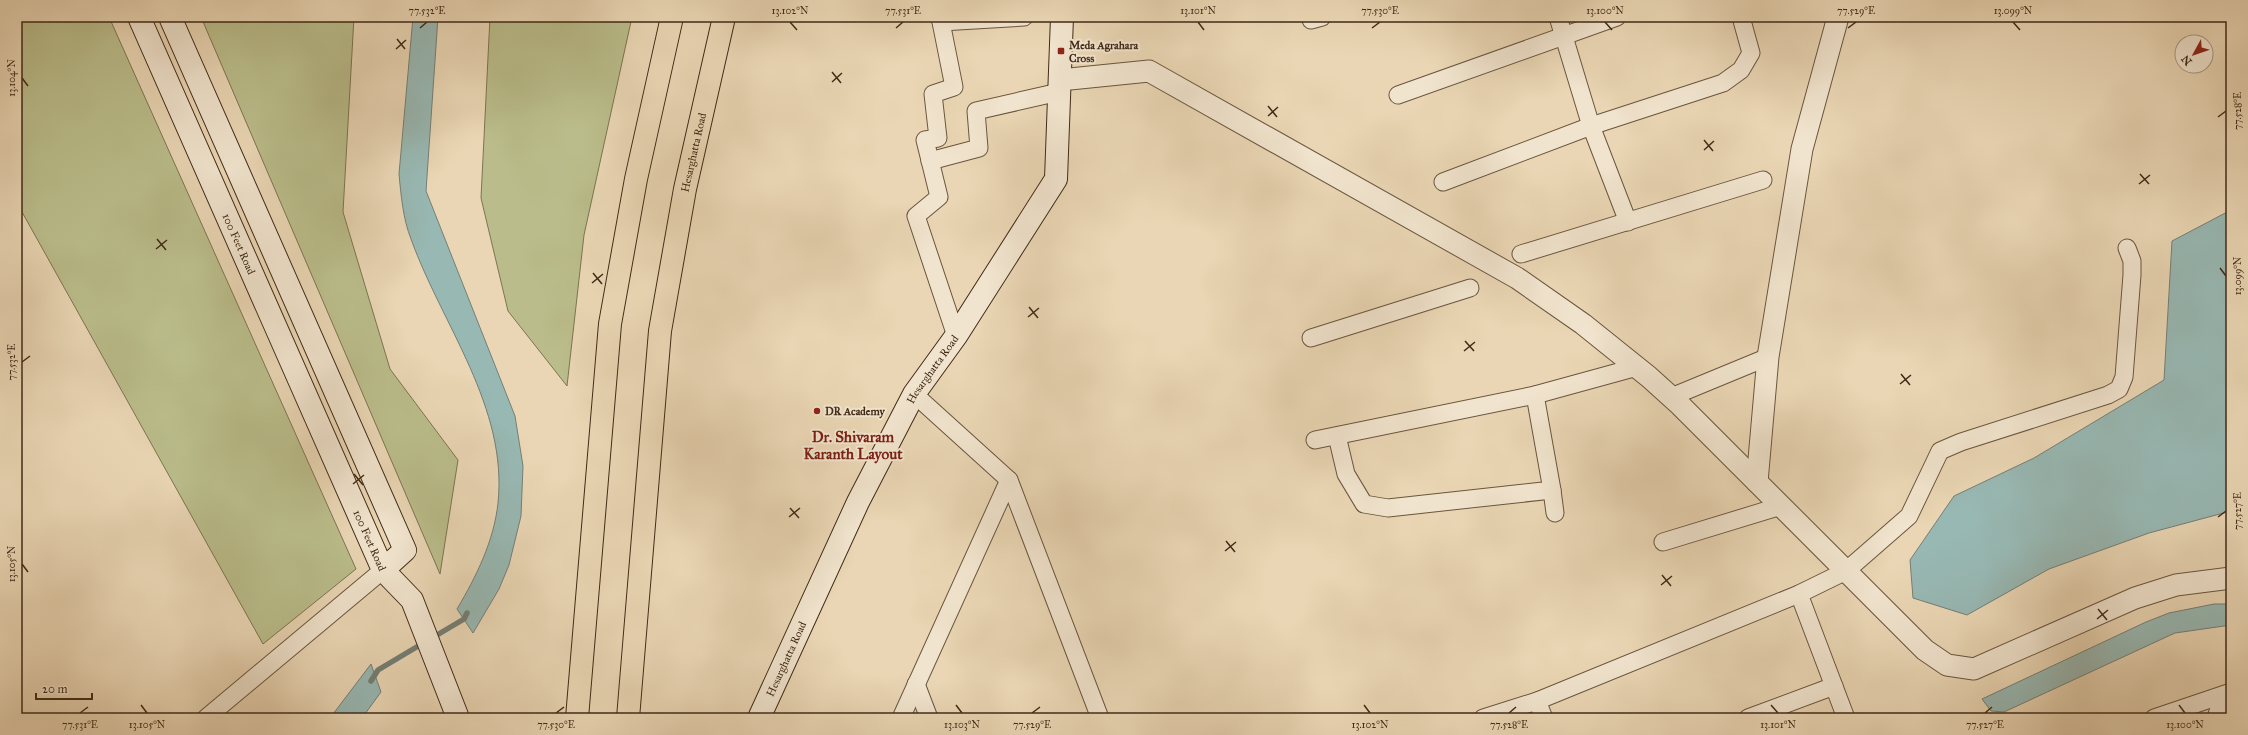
<svg xmlns="http://www.w3.org/2000/svg" width="2248" height="735" font-family="'IM FELL Great Primer',serif">
  <style>
    .green { fill: #babd8b; stroke: #7d7451 }
    .water { fill: #98b8b3; stroke: #757f75 }
    .lines { fill: none; stroke-linecap: round; stroke-linejoin: round }
    .stream { stroke: #757f75; stroke-width: 5.5 }
    .minor-casing { stroke: #6a553e; stroke-width: 19 }
    .tertiary-casing { stroke: #6a553e; stroke-width: 23 }
    .secondary-casing { stroke: #402a17; stroke-width: 24 }
    .primary-casing { stroke: #402a17; stroke-width: 24 }
    .minor { stroke: #f1e4ce; stroke-width: 17 }
    .tertiary { stroke: #f1e4ce; stroke-width: 21 }
    .secondary { stroke: #f1e4ce; stroke-width: 22 }
    .primary { stroke: #ead6b4; stroke-width: 22 }
    .ticks { fill: none; stroke: #402a17; stroke-width: 1.5 }
    .poi-dot { fill: #8f2418; stroke: #f1e4ce; stroke-width: 1.5 }
    .labels { text-anchor: middle; dominant-baseline: central; stroke-width: 4; stroke-linejoin: round; paint-order: stroke }
    .poi-label { font-size: 11px; font-weight: bold; fill: #402a17; stroke: #f1e4ce; text-anchor: start }
    .street-label { font-size: 11px; fill: #402a17; stroke: #f1e4ce }
    .district-label { font-size: 15px; font-weight: bold; fill: #7a1f14; stroke: #f1e4ce }
    .neatline { fill: none; stroke: #402a17; stroke-width: 1.5 }
    .ticks-label { font-size: 10px; text-anchor: middle; fill: #402a17 }
  </style>
  <rect width="100%" height="100%" fill="#ead6b4"/>
  <filter id="stains"><feTurbulence type="fractalNoise" baseFrequency=".005" numOctaves="4"/><feColorMatrix values="0 0 0 0 .2 0 0 0 0 .09 0 0 0 0 .02 0 0 0 .5 -.17"/></filter>
  <radialGradient id="worn" r=".72"><stop offset=".6" stop-color="#630" stop-opacity="0"/><stop offset="1" stop-color="#630" stop-opacity=".3"/></radialGradient>
  <g class="green">
    <path d="M17,17H109L356,569L263,644L17,203Z"/>
    <path d="M201,17H354L343,212L390,369L458,460L440,574Z"/>
    <path d="M490,17H632L584,235L567,386L508,311L481,198Z"/>
  </g>
  <g class="water">
    <path d="M413,17H438L426,191L515,416L523,466L521,516L509,565L499,589L473,633L457,609C476,577 494,541 498,503C508,407 442,325 411,239C403,219 401,195 399,174Z"/>
    <path d="M2231,210V511L2149,533L2049,569L1967,615L1913,598L1910,560L1954,496L2034,458L2164,380L2172,241Z"/>
    <path d="M2214,604H2231V625L2175,633L2004,712L1991,711L1982,699L2146,622L2169,613Z"/>
    <path d="M371,664L381,692L362,718H330Z"/>
  </g>
  <g class="lines">
    <g class="stream">
      <path d="M432,638L464,619L467,613"/>
      <path d="M371,681L378,670L425,642"/>
    </g>
    <g class="minor-casing">
      <g id="minor">
        <path d="M940,17L954,87L933,94L938,138L925,140L939,197L916,216L956,336"/>
        <path d="M1558,17L1591,126L1628,222"/>
        <path d="M1311,20L1322,17"/>
        <path d="M941,22L1024,17"/>
        <path d="M1398,95L1617,17"/>
        <path d="M930,161L979,148L976,111L1059,92"/>
        <path d="M1443,182L1591,126L1723,83L1741,70L1751,53L1741,17"/>
        <path d="M1521,254L1763,180"/>
        <path d="M1311,338L1470,288"/>
        <path d="M914,394L1009,480L1100,718"/>
        <path d="M1671,397L1768,357"/>
        <path d="M1337,436L1346,474L1364,504L1388,508L1552,490L1535,395L1637,367"/>
        <path d="M1315,440L1535,395"/>
        <path d="M1552,490L1555,513"/>
        <path d="M1663,542L1781,506"/>
        <path d="M1799,594L1846,718"/>
        <path d="M916,684L929,718"/>
        <path d="M1537,701L1544,718"/>
        <path d="M206,718L383,570"/>
        <path d="M901,718L1009,480"/>
        <path d="M1483,718L1537,701L1799,594L1846,571L1909,516L1940,451L1961,442L2108,395L2119,389L2124,377L2132,275V261L2127,248"/>
        <path d="M1748,718L1834,686"/>
        <path d="M2154,718L2231,692"/>
        <path d="M2216,718L2223,695"/>
      </g>
    </g>
    <g class="tertiary-casing">
      <g id="tertiary">
        <path d="M1060,80L1149,71L1517,278L1583,324L1649,377L1680,405L1925,650L1947,665L1974,669L2135,598L2176,585L2231,578"/>
        <path d="M1757,482L1768,357L1802,149L1838,17"/>
      </g>
    </g>
    <g class="secondary-casing">
      <g id="secondary">
        <path id="s1" d="M139,17L383,570L412,600L458,718"/>
        <path d="M170,17L405,550L383,570"/>
        <path id="s2" d="M759,718L858,502L914,394L956,336L1056,179L1062,17"/>
      </g>
    </g>
    <g class="primary-casing">
      <g id="primary">
        <path d="M577,718L610,324L636,179L672,17"/>
        <path id="s3" d="M628,718L660,331L685,189L724,17"/>
      </g>
    </g>
    <use href="#minor" class="minor"/>
    <use href="#tertiary" class="tertiary"/>
    <use href="#secondary" class="secondary"/>
    <use href="#primary" class="primary"/>
  </g>
  <path class="ticks" d="M790,22L797,30M1198,22L1204,30M1605,22L1612,30M2013,22L2020,30M420,28L427,22M896,28L903,22M1372,28L1380,22M1848,28L1856,22M397,39L405,49M396,49L406,40M832,72L841,83M22,78L28,86M832,82L842,73M1268,106L1277,117M1268,116L1278,107M2218,117L2226,111M1704,140L1713,151M1704,150L1714,141M2140,174L2149,184M2139,184L2150,175M157,239L166,250M156,249L167,240M2220,268L2226,276M593,273L602,284M592,283L603,274M1029,307L1038,318M1028,317L1039,308M1465,341L1474,351M1464,351L1475,342M22,362L30,356M1901,374L1910,385M1900,384L1911,375M354,474L363,485M353,484L364,475M790,508L799,518M789,517L800,508M2218,517L2226,511M1226,541L1235,552M1225,551L1236,542M22,564L28,572M1662,575L1671,586M1661,585L1672,576M2098,609L2107,620M2097,619L2108,610M141,705L147,713M956,705L962,713M1364,705L1370,713M1771,705L1778,713M2179,705L2185,713M80,713L88,707M556,713L564,707M1032,713L1040,707M1509,713L1516,707M1985,713L1992,707"/>
  <g class="poi-dot">
    <rect x="1057" y="47" width="8" height="8" rx="2"/>
    <circle cx="817" cy="411" r="4"/>
  </g>
  <g class="labels">
    <g class="poi-label">
      <text x="1069" y="45">Meda Agrahara<tspan x="1069" dy="13">Cross</tspan></text>
      <text x="825" y="411">DR Academy</text>
    </g>
    <g class="street-label">
      <text stroke="none"><textPath href="#s3" startOffset="570">Hesarghatta Road</textPath></text>
      <text stroke="none"><textPath href="#s1" startOffset="248">100 Feet Road</textPath></text>
      <text stroke="none"><textPath href="#s2" startOffset="390">Hesarghatta Road</textPath></text>
      <text stroke="none"><textPath href="#s1" startOffset="572">100 Feet Road</textPath></text>
      <text stroke="none"><textPath href="#s2" startOffset="65">Hesarghatta Road</textPath></text>
    </g>
    <g class="district-label">
      <text x="853" y="437">Dr. Shivaram<tspan x="853" dy="17">Karanth Layout</tspan></text>
    </g>
  </g>
  <rect width="2248" height="735" fill="none" stroke="#ead6b4" stroke-width="44"/>
  <g transform="translate(2194 54) rotate(230)"><circle r="19" fill="#f1e4ce" stroke="#aa9a85"/>
  <path d="M0-3L7 15L0 10L-7 15Z" fill="#8f2418"/>
  <text y="-6" font-size="11" font-weight="bold" text-anchor="middle" fill="#402a17">N</text>
  </g>
  <path d="M36 693v6h56v-6" fill="none" stroke="#402a17" stroke-width="2"/>
  <text x="42" y="693" font-size="12" fill="#402a17" stroke="#f1e4ce" stroke-width="3" paint-order="stroke">20 m</text>
  <rect x="22" y="22" width="2204" height="691" class="neatline"/>
  <g class="ticks-label">
    <text x="427" y="14">77.532°E</text>
    <text x="790" y="14">13.102°N</text>
    <text x="903" y="14">77.531°E</text>
    <text x="1198" y="14">13.101°N</text>
    <text x="1380" y="14">77.530°E</text>
    <text x="1605" y="14">13.100°N</text>
    <text x="1856" y="14">77.529°E</text>
    <text x="2013" y="14">13.099°N</text>
    <text transform="translate(11 78) rotate(-90)" y="4">13.104°N</text>
    <text transform="translate(2237 111) rotate(-90)" y="4">77.528°E</text>
    <text transform="translate(2237 276) rotate(-90)" y="4">13.099°N</text>
    <text transform="translate(11 362) rotate(-90)" y="4">77.532°E</text>
    <text transform="translate(2237 511) rotate(-90)" y="4">77.527°E</text>
    <text transform="translate(11 564) rotate(-90)" y="4">13.105°N</text>
    <text x="80" y="728">77.531°E</text>
    <text x="147" y="728">13.105°N</text>
    <text x="556" y="728">77.530°E</text>
    <text x="962" y="728">13.103°N</text>
    <text x="1032" y="728">77.529°E</text>
    <text x="1370" y="728">13.102°N</text>
    <text x="1509" y="728">77.528°E</text>
    <text x="1778" y="728">13.101°N</text>
    <text x="1985" y="728">77.527°E</text>
    <text x="2185" y="728">13.100°N</text>
  </g>
  <rect width="100%" height="100%" filter="url(#stains)"/>
  <rect width="100%" height="100%" fill="url(#worn)"/>
</svg>
